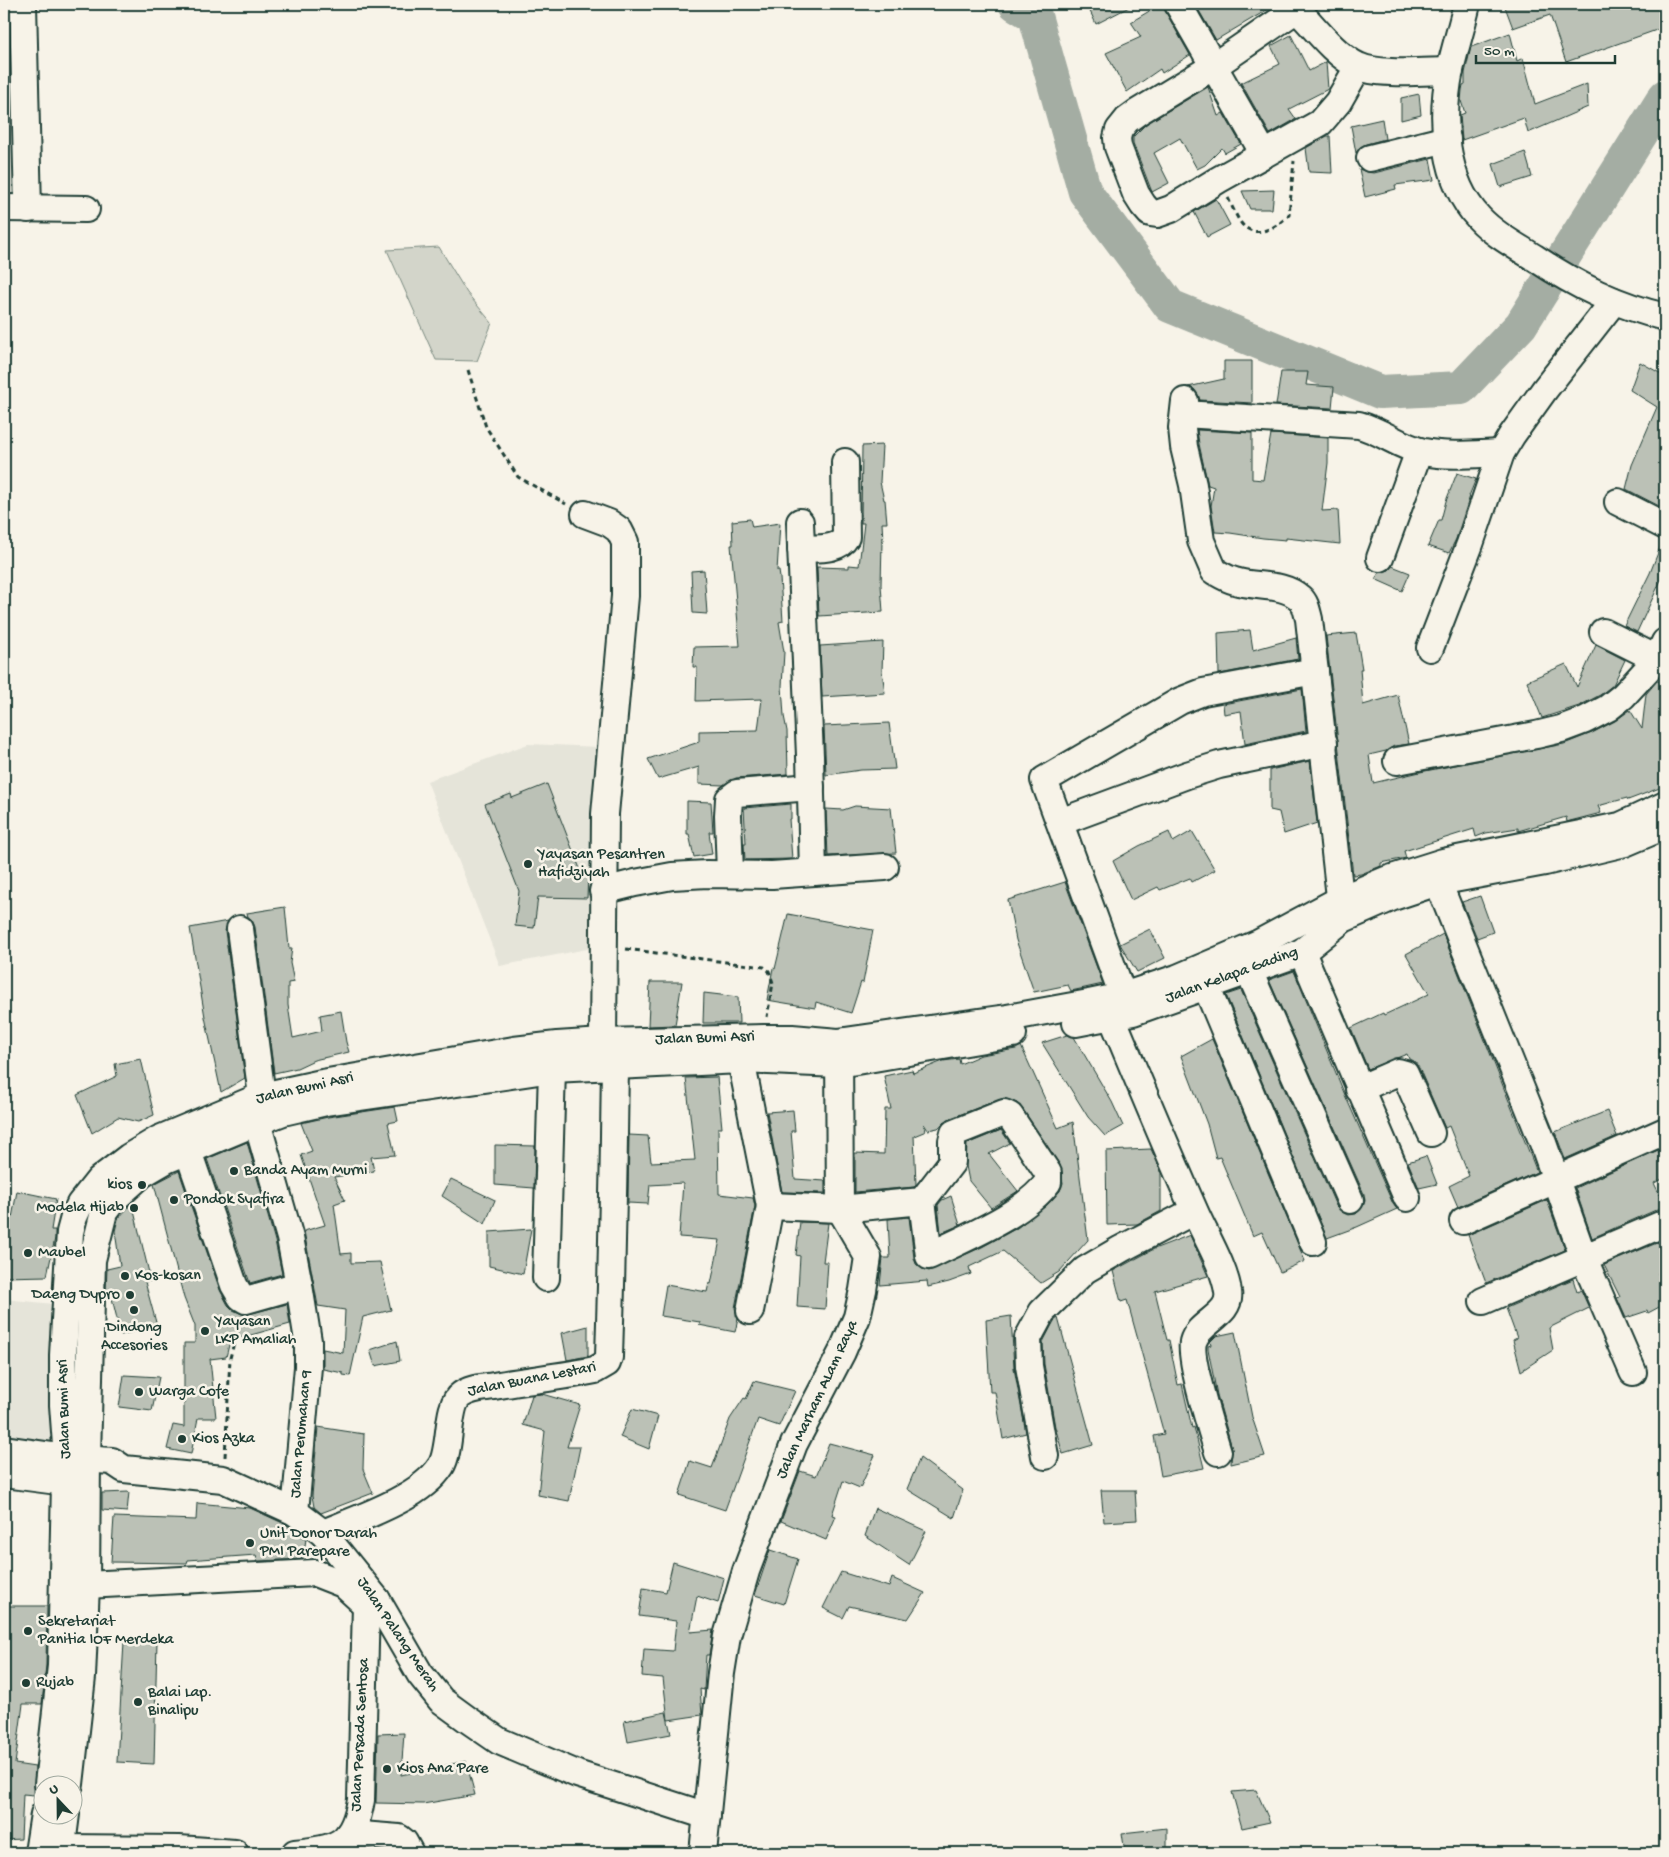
<svg xmlns="http://www.w3.org/2000/svg" width="1669" height="1857" font-family="'Gochi Hand',sans-serif">
  <style>
    .built { fill: #e5e4d9 }
    .green { fill: #d3d5ca; stroke: #79897f }
    .lines { fill: none; stroke-linecap: round; stroke-linejoin: round }
    .river { stroke: #a4ada3; stroke-width: 34 }
    .building { fill: #bbc1b6; stroke: #1f3d34 }
    .minor-casing { stroke: #1f3d34; stroke-width: 30 }
    .path { stroke: #1f3d34; stroke-width: 3; stroke-dasharray: 5 4; stroke-linecap: butt }
    .minor { stroke: #f7f3e8; stroke-width: 26 }
    .poi-dot { fill: #1f3d34; stroke: #f7f3e8; stroke-width: 2 }
    .labels { text-anchor: middle; dominant-baseline: central; stroke-width: 5; stroke-linejoin: round; paint-order: stroke }
    .poi-label { font-size: 16px; fill: #1f3d34; stroke: #f7f3e8; text-anchor: start }
    .street-label { font-size: 16px; fill: #1f3d34; stroke: #f7f3e8 }
  </style>
  <rect width="100%" height="100%" fill="#f7f3e8"/>
  <filter id="ink" filterUnits="userSpaceOnUse"><feTurbulence type="fractalNoise" baseFrequency=".02" numOctaves="2"/><feDisplacementMap in="SourceGraphic" scale="10" xChannelSelector="R" yChannelSelector="G"/><feConvolveMatrix kernelMatrix="1 2 1 2 8 2 1 2 1" color-interpolation-filters="sRGB"/></filter>
  <g filter="url(#ink)">
    <g class="built">
      <path d="M528,744L600,747L592,948L500,966L427,781Z"/>
      <path d="M4,1299L54,1304L56,1448L4,1440Z"/>
    </g>
    <path class="green" d="M439,247L467,293L492,323L477,361L436,360L387,250Z"/>
    <g class="lines">
      <path class="river" d="M1015,4L1035,16L1085,192L1170,306L1380,392L1461,388L1521,325L1665,96"/>
    </g>
    <g class="building">
      <path d="M1098,4H1135L1096,24L1089,9Z"/>
      <path d="M1161,4H1163L1165,11L1190,55L1162,73L1160,69L1127,92L1106,53L1141,37L1131,22Z"/>
      <path d="M1206,4H1277L1216,40L1198,9Z"/>
      <path d="M1504,4H1665V27L1566,62L1550,15L1513,28Z"/>
      <path d="M1510,33L1517,61L1523,58L1535,104L1587,84L1588,107L1528,133L1524,118L1462,140L1460,115L1465,113L1461,101L1462,90L1463,85L1465,84V73L1471,47Z"/>
      <path d="M1291,35L1309,71L1326,62L1328,89L1289,109L1296,119L1270,134L1241,83L1280,64L1271,46Z"/>
      <path d="M1208,87L1218,116L1223,113L1241,144L1225,153L1222,148L1205,165L1197,169L1180,138L1154,153L1169,183L1152,192L1133,143V137L1146,124Z"/>
      <path d="M1419,94L1421,115L1401,120V98Z"/>
      <path d="M1382,119L1385,139L1366,144L1360,147L1356,153L1351,126Z"/>
      <path d="M1327,136H1330L1332,173L1309,172L1306,148Z"/>
      <path d="M1525,152L1532,177L1500,187L1493,164Z"/>
      <path d="M1430,159L1434,180L1395,185L1396,189L1365,197L1359,169L1366,172L1374,173Z"/>
      <path d="M1274,190L1272,209H1250L1242,191Z"/>
      <path d="M1216,199L1230,225L1207,237L1194,212Z"/>
      <path d="M1224,361H1252V403L1200,400L1198,395L1194,389L1188,387L1224,379Z"/>
      <path d="M1640,362L1665,376V509L1626,489L1632,465L1657,407L1630,390Z"/>
      <path d="M1281,372H1308L1306,385L1334,387L1332,408L1276,405Z"/>
      <path d="M1197,430L1252,433V479L1263,480L1271,434L1328,438V463L1322,511L1338,510L1340,544L1286,538V540L1263,538L1230,533L1215,532L1211,506L1214,487L1208,485L1199,444Z"/>
      <path d="M882,445L880,482L884,500H885L887,523H882L883,541H882L881,585L883,612L819,616L817,567L849,568V565L859,566L864,523H861L862,446Z"/>
      <path d="M1457,473L1476,479L1469,496H1470L1456,539L1449,553L1428,546L1439,520H1441L1446,501Z"/>
      <path d="M750,519L752,527L780,523L777,571H779L780,578L783,621L779,622L784,652L782,686L784,716L787,731L788,774L736,778L723,785L699,784V767L658,779L648,759L699,742V731L758,730L762,699L696,701L697,667H693L694,647L740,646L731,545H733L732,521Z"/>
      <path d="M1663,540L1665,541V581L1661,580L1637,632L1624,626L1650,573Z"/>
      <path d="M1392,566L1410,573L1402,591L1375,579L1379,573L1389,570Z"/>
      <path d="M704,570L707,614L693,613L691,571Z"/>
      <path d="M1250,630L1253,650L1296,638L1298,659L1219,674L1218,633Z"/>
      <path d="M1356,633L1362,669H1360L1363,705L1398,695L1409,744L1394,746L1386,751L1369,755L1373,783L1420,772L1564,744L1592,733L1615,721L1630,710L1642,729L1646,694L1657,681L1665,682V786L1628,800L1627,798L1598,806L1601,813L1570,821L1567,822L1566,817L1518,831V828L1486,833L1476,837L1474,829L1404,851L1406,858L1381,863V866L1361,874L1353,875L1326,636Z"/>
      <path d="M883,642L882,671L885,693L822,697L820,646Z"/>
      <path d="M1596,645L1625,660L1613,685L1600,695L1579,706L1542,718L1527,681L1566,664L1577,687Z"/>
      <path d="M1302,689L1306,731L1245,744L1241,711L1224,714L1223,704Z"/>
      <path d="M889,723L895,769L861,770L826,775L824,726Z"/>
      <path d="M1310,761L1317,823L1284,834L1279,812L1270,810V770Z"/>
      <path d="M547,784L582,874H588L587,898L538,897L534,928L515,926L519,891L485,804L511,794L512,798Z"/>
      <path d="M687,801L711,802L713,832H709L712,854L694,857L689,834H687Z"/>
      <path d="M791,804V819H789L792,859L745,860L744,844H746L744,808Z"/>
      <path d="M855,806L891,808L896,853L828,856L826,809L843,810Z"/>
      <path d="M1192,831L1215,870L1192,882L1190,878L1160,890L1158,887L1131,900L1113,861L1139,846L1169,832L1173,842Z"/>
      <path d="M1065,882L1103,984L1071,991L1068,985L1034,992L1016,940L1008,900Z"/>
      <path d="M1480,896L1493,932L1477,938L1462,902Z"/>
      <path d="M285,907L289,948H292L290,963L294,982L288,983V1005L293,1038L322,1031L320,1015L341,1011L346,1042L349,1052L314,1060L297,1068L274,1073L255,927L252,920L248,917L247,913Z"/>
      <path d="M788,914L873,930L863,983L861,982L851,1013L816,1002L815,1008L767,1000L773,968L775,969Z"/>
      <path d="M228,921L225,931L245,1078L221,1092L205,1017L190,928Z"/>
      <path d="M1150,929L1165,958L1137,972L1120,944Z"/>
      <path d="M1443,934L1537,1172L1458,1207L1449,1186L1469,1176L1449,1126L1445,1128L1419,1068L1415,1062L1409,1059L1407,1054L1368,1069L1351,1028L1383,1013L1384,1015L1429,994L1406,954Z"/>
      <path d="M1294,971L1345,1095L1393,1204L1397,1209L1357,1227L1327,1238L1226,995L1241,990L1336,1206L1342,1212L1348,1215L1356,1214L1362,1208L1365,1201L1364,1194L1269,980Z"/>
      <path d="M650,982H682L675,1025L648,1026Z"/>
      <path d="M704,993L738,997L739,1023H703Z"/>
      <path d="M1067,1035L1074,1037L1112,1102L1123,1126L1105,1136L1088,1117L1042,1043Z"/>
      <path d="M1212,1039L1305,1261L1280,1272L1262,1232L1253,1236L1220,1157L1216,1158L1207,1124L1181,1056Z"/>
      <path d="M1021,1046L1058,1128L1073,1122L1088,1240L1059,1272L1041,1283L1003,1251L969,1267L971,1274L949,1282L928,1287L927,1281L880,1285L883,1258H890L888,1219L909,1217L914,1258L916,1264L922,1269L929,1271L982,1247L1017,1228L1047,1205L1060,1191L1063,1183L1060,1165L1022,1108L1017,1103L1004,1098L948,1119L938,1128L928,1130L924,1124L926,1131L914,1136L916,1184L914,1187L855,1192V1153L884,1154L885,1109H891L884,1076L912,1070L913,1073L943,1061L959,1059L960,1064L981,1055L1016,1049Z"/>
      <path d="M141,1059L154,1115L138,1122L118,1117L92,1133L77,1095L117,1076L115,1064Z"/>
      <path d="M717,1077L722,1128H718L719,1194L753,1198L755,1206L735,1308L738,1319L735,1332L699,1325L700,1322L661,1316L666,1285L707,1292L709,1283L711,1284L720,1240L679,1237L683,1183L650,1185L648,1204L628,1203L629,1135L648,1136L651,1162L695,1160L686,1078Z"/>
      <path d="M395,1107L398,1121L388,1123L395,1155L371,1157L374,1171L334,1177L345,1200L334,1204L341,1254L351,1253V1263L380,1262L391,1310L363,1317L350,1376L343,1375V1373L323,1369V1349L343,1353L345,1310L318,1306L304,1231L325,1225L301,1155L312,1151L301,1123L328,1117Z"/>
      <path d="M793,1110L795,1131H791L795,1179L825,1181V1193L782,1192L767,1112Z"/>
      <path d="M1607,1111L1617,1136L1565,1159L1555,1132Z"/>
      <path d="M1001,1130L1010,1143L989,1154L1018,1191L991,1208L969,1181L966,1166L967,1144Z"/>
      <path d="M247,1142L275,1241L282,1274L250,1283L207,1159Z"/>
      <path d="M495,1145L535,1146L534,1188L495,1185Z"/>
      <path d="M1151,1149L1161,1171V1211L1137,1224L1107,1225L1106,1151Z"/>
      <path d="M1658,1150L1665,1169V1178L1654,1183L1665,1206L1592,1238L1575,1188Z"/>
      <path d="M1426,1156L1437,1184L1419,1188L1408,1162Z"/>
      <path d="M179,1171L220,1290L228,1305L233,1310L244,1315L287,1304L290,1324L230,1341L226,1357L210,1359L216,1418H198L191,1454L167,1449L173,1425L184,1427V1343H195V1326L184,1298L154,1184Z"/>
      <path d="M451,1179L495,1200L485,1224L442,1196Z"/>
      <path d="M17,1191L56,1199L51,1230H55V1238L47,1276L4,1277V1218H12Z"/>
      <path d="M951,1196L960,1225L941,1233L938,1205L942,1200Z"/>
      <path d="M1547,1200L1565,1250L1486,1283L1468,1235Z"/>
      <path d="M132,1203L151,1281L145,1282L157,1326L121,1335L110,1290L106,1291L107,1269L120,1266L115,1231L118,1219Z"/>
      <path d="M800,1222L828,1223L823,1262H828L825,1309L797,1307L800,1256L796,1255Z"/>
      <path d="M531,1229L523,1274L489,1266V1232Z"/>
      <path d="M1190,1235L1208,1276L1155,1291L1167,1340H1169L1178,1385L1182,1384L1192,1428L1194,1427L1204,1468L1161,1476L1154,1436L1164,1434L1127,1300L1121,1302L1113,1271L1154,1249Z"/>
      <path d="M1664,1240L1665,1271L1658,1273L1665,1288V1304L1648,1313L1647,1311L1626,1318L1617,1298L1620,1297L1604,1265Z"/>
      <path d="M1573,1279L1577,1292L1581,1290L1589,1308L1549,1328L1553,1350L1521,1371L1513,1340L1517,1338L1506,1308Z"/>
      <path d="M1011,1316L1014,1368L1026,1433L1003,1439L995,1392H990L986,1320Z"/>
      <path d="M1058,1318L1093,1445L1063,1454L1055,1427L1044,1364L1043,1342L1054,1321Z"/>
      <path d="M588,1326V1356L567,1360L562,1333Z"/>
      <path d="M1235,1332L1252,1417L1265,1456L1231,1464L1232,1448L1217,1395L1208,1349V1346L1211,1345L1210,1342L1216,1336Z"/>
      <path d="M397,1341L400,1361L375,1366L370,1350Z"/>
      <path d="M124,1375L159,1377L152,1411L119,1407Z"/>
      <path d="M754,1381L795,1391L779,1426L758,1419L725,1510L679,1495L690,1461L712,1468L730,1419L744,1398L746,1399Z"/>
      <path d="M542,1394L580,1405L567,1447H580L569,1501L538,1495L545,1431L523,1425L532,1395Z"/>
      <path d="M632,1409L658,1416L649,1449L620,1437Z"/>
      <path d="M318,1427L364,1434L363,1469L373,1493L321,1513L314,1507L312,1496Z"/>
      <path d="M829,1443L875,1455L860,1488L843,1481L832,1515L836,1516L826,1540L781,1521L800,1471L816,1476Z"/>
      <path d="M920,1458L963,1490L954,1518L907,1489Z"/>
      <path d="M1101,1490H1135L1137,1520L1104,1522Z"/>
      <path d="M129,1492L127,1512L102,1510V1493Z"/>
      <path d="M197,1503L250,1508L287,1525L306,1539L303,1559L258,1561L256,1555L188,1560L187,1563L111,1562L114,1517L196,1520Z"/>
      <path d="M875,1508L926,1531L909,1565L865,1536Z"/>
      <path d="M770,1550L798,1559L784,1604L755,1595Z"/>
      <path d="M673,1562L724,1578L718,1603L697,1596L690,1632L713,1630L709,1655H706L704,1690L700,1689L702,1715L668,1720L663,1678L642,1676L644,1649L673,1651L676,1621L639,1616L643,1588L666,1592Z"/>
      <path d="M841,1572L889,1587L892,1578L925,1593L908,1619L849,1606L843,1618L823,1608Z"/>
      <path d="M4,1606H47L46,1665L42,1704H23L15,1764L35,1767L34,1795L23,1794L21,1839L4,1840Z"/>
      <path d="M157,1640L154,1764L117,1762L124,1642Z"/>
      <path d="M666,1712L671,1734L628,1742L624,1721Z"/>
      <path d="M404,1733L401,1775L466,1761L475,1795L423,1804L376,1803L378,1734Z"/>
      <path d="M1256,1790L1270,1822L1242,1828L1232,1792Z"/>
      <path d="M1167,1828V1853H1125L1122,1833Z"/>
    </g>
    <g class="lines">
      <g class="minor-casing">
        <g id="minor">
          <path d="M23,4L28,209"/>
          <path d="M1178,4L1264,154"/>
          <path d="M1293,4L1297,9C1314,27 1336,56 1358,66C1378,76 1427,71 1450,71"/>
          <path d="M1467,4C1462,26 1455,48 1450,70C1440,118 1444,181 1479,218C1494,234 1516,246 1535,258C1577,286 1616,305 1665,317"/>
          <path d="M1297,9L1214,66L1138,112L1127,120L1119,130L1117,138L1118,147L1136,194L1143,205L1150,213L1157,214L1171,209L1218,180L1320,123L1338,102L1358,67"/>
          <path d="M1370,158L1447,139"/>
          <path d="M4,208L86,209"/>
          <path d="M1185,401L1182,428L1184,447L1193,485L1201,541L1214,571C1221,575 1227,579 1235,581C1256,588 1282,582 1300,598C1306,603 1307,612 1309,619L1342,915"/>
          <path d="M1184,414L1359,425C1382,431 1402,448 1424,452C1448,457 1476,454 1501,453"/>
          <path d="M1618,502L1665,526"/>
          <path d="M585,514L609,523L619,530L625,542V596L605,814L603,1042"/>
          <path d="M800,522L810,756L813,872"/>
          <path d="M801,549C816,548 838,551 846,537L845,462"/>
          <path d="M1380,558L1419,451"/>
          <path d="M1603,632L1665,663"/>
          <path d="M1430,648L1470,544L1501,453L1512,435L1545,389L1614,301"/>
          <path d="M1397,761L1536,735L1561,729L1585,720L1608,708L1623,696L1657,659L1665,642"/>
          <path d="M1060,822L1187,775L1219,765L1324,743"/>
          <path d="M730,874L728,815L729,799L737,793L811,787"/>
          <path d="M1438,882L1543,1143L1584,1259L1633,1372"/>
          <path d="M603,891L635,883L672,876L707,874L772,875L885,867"/>
          <path d="M240,929L262,1096"/>
          <path d="M1302,952L1407,1198"/>
          <path d="M1249,971L1350,1200"/>
          <path d="M1206,986L1313,1242"/>
          <path d="M1123,996L1044,780L1180,701L1203,692L1315,671"/>
          <path d="M1112,1017C1139,1082 1166,1147 1195,1212C1205,1235 1225,1268 1228,1292C1232,1315 1198,1322 1193,1342C1189,1359 1212,1432 1218,1452"/>
          <path d="M1076,1023L1133,1012L1302,952L1343,919L1393,897L1438,882L1545,862L1625,843L1665,826"/>
          <path d="M741,1060L770,1206"/>
          <path d="M1359,1089L1398,1072L1405,1074L1431,1133"/>
          <path d="M257,1122L290,1238L299,1285L308,1341V1367L295,1512"/>
          <path d="M188,1151L234,1285L241,1297L246,1300L299,1285"/>
          <path d="M1463,1221L1665,1131"/>
          <path d="M546,1278L552,1069"/>
          <path d="M1483,1301L1665,1223"/>
          <path d="M750,1311L770,1206L840,1209L922,1201L952,1162V1141L954,1133L1004,1113L1010,1116L1048,1173V1182C1024,1215 964,1238 929,1256L922,1201"/>
          <path d="M4,1449L67,1458L112,1461L124,1469L223,1479L295,1512L323,1533L377,1600L420,1674L441,1700L467,1719L499,1741L577,1774L707,1816"/>
          <path d="M1045,1456L1029,1366L1028,1338L1042,1312L1085,1270L1121,1249L1194,1211"/>
          <path d="M4,1474L65,1482L82,1480"/>
          <path d="M323,1533C357,1519 421,1498 441,1466C452,1448 446,1405 461,1395C470,1388 483,1388 494,1386C527,1380 562,1377 595,1370L607,1363L609,1357C612,1259 614,1162 615,1065"/>
          <path d="M86,1585L315,1573L343,1584L366,1605"/>
          <path d="M48,1784L61,1666L65,1482L67,1458L63,1405V1355L70,1232L74,1217L80,1204L99,1180L129,1157L159,1139L262,1096L322,1083L514,1050L557,1045L603,1042L764,1038H792L838,1042L1007,1018L1089,1003L1123,996L1177,978L1259,943L1341,899L1386,880L1443,862L1620,826L1665,805"/>
          <path d="M70,1784L82,1677L86,1585L87,1458L92,1260L104,1212L114,1199L142,1174L166,1160L257,1122L283,1112L326,1102L552,1069L741,1060L839,1064L1013,1034"/>
          <path d="M349,1834L399,1838L404,1842L410,1853"/>
          <path d="M62,1848L179,1849L235,1853"/>
          <path d="M38,1853L44,1814"/>
          <path d="M61,1853L66,1814"/>
          <path d="M295,1853C337,1848 353,1846 361,1800L366,1605L377,1600"/>
          <path d="M703,1853L721,1673L727,1636L746,1571L794,1444L842,1352L857,1317L863,1290L868,1257L840,1209L839,1048"/>
        </g>
      </g>
      <g class="path">
        <path d="M1228,198C1232,206 1236,216 1241,223C1255,241 1277,227 1289,215L1294,161"/>
        <path d="M468,370L486,427L518,477L566,504"/>
        <path d="M626,949L764,967L769,971L773,983L767,1017"/>
        <path d="M225,1457L230,1358L240,1320"/>
      </g>
      <use href="#minor" class="minor"/>
    </g>
  </g>
  <g class="poi-dot">
    <circle cx="528" cy="864" r="5"/>
    <circle cx="234" cy="1171" r="5"/>
    <circle cx="142" cy="1185" r="5"/>
    <circle cx="174" cy="1200" r="5"/>
    <circle cx="134" cy="1208" r="5"/>
    <circle cx="28" cy="1253" r="5"/>
    <circle cx="125" cy="1276" r="5"/>
    <circle cx="130" cy="1295" r="5"/>
    <circle cx="134" cy="1310" r="5"/>
    <circle cx="205" cy="1331" r="5"/>
    <circle cx="139" cy="1392" r="5"/>
    <circle cx="182" cy="1439" r="5"/>
    <circle cx="250" cy="1543" r="5"/>
    <circle cx="28" cy="1631" r="5"/>
    <circle cx="26" cy="1683" r="5"/>
    <circle cx="138" cy="1702" r="5"/>
    <circle cx="387" cy="1769" r="5"/>
  </g>
  <g class="labels">
    <g class="poi-label">
      <text x="538" y="855">Yayasan Pesantren<tspan x="538" dy="18">Hafidziyah</tspan></text>
      <text x="244" y="1171">Banda Ayam Murni</text>
      <text x="132" y="1185" text-anchor="end">kios</text>
      <text x="184" y="1200">Pondok Syafira</text>
      <text x="124" y="1208" text-anchor="end">Modela Hijab</text>
      <text x="38" y="1253">Maubel</text>
      <text x="135" y="1276">Kos-kosan</text>
      <text x="120" y="1295" text-anchor="end">Daeng Dypro</text>
      <text x="215" y="1322">Yayasan<tspan x="215" dy="18">LKP Amaliah</tspan></text>
      <text x="134" y="1328" text-anchor="middle">Dindong<tspan x="134" dy="18">Accesories</tspan></text>
      <text x="149" y="1392">Warga Cofe</text>
      <text x="192" y="1439">Kios Azka</text>
      <text x="260" y="1534">Unit Donor Darah<tspan x="260" dy="18">PMI Parepare</tspan></text>
      <text x="38" y="1622">Sekretariat<tspan x="38" dy="18">Panitia IOF Merdeka</tspan></text>
      <text x="36" y="1683">Rujab</text>
      <text x="148" y="1693">Balai Lap.<tspan x="148" dy="18">Binalipu</tspan></text>
      <text x="397" y="1769">Kios Ana Pare</text>
    </g>
    <g class="street-label">
      <text transform="translate(1232 976) rotate(-20)">Jalan Kelapa Gading</text>
      <text transform="translate(705 1039) rotate(-2)">Jalan Bumi Asri</text>
      <text transform="translate(305 1089) rotate(-13)">Jalan Bumi Asri</text>
      <text transform="translate(532 1380) rotate(-11)">Jalan Buana Lestari</text>
      <text transform="translate(818 1400) rotate(-65)">Jalan Marham ALam Raya</text>
      <text transform="translate(65 1409) rotate(-92)">Jalan Bumi Asri</text>
      <text transform="translate(302 1434) rotate(-85)">Jalan Perumahan 9</text>
      <text transform="translate(397 1635) rotate(56)">Jalan Palang Merah</text>
      <text transform="translate(361 1735) rotate(-87)">Jalan Persada Sentosa</text>
    </g>
  </g>
  <rect width="1669" height="1857" fill="none" stroke="#f7f3e8" stroke-width="20"/>
  <rect x="10" y="10" width="1649" height="1837" fill="none" stroke="#1f3d34" stroke-width="2" filter="url(#ink)"/>
  <g transform="translate(58 1800) rotate(338)"><circle r="24" fill="#f7f3e8" stroke="#a1aaa0"/>
  <path d="M0-4L9 19L0 12L-9 19Z" fill="#1f3d34"/>
  <text y="-8" font-size="14" font-weight="bold" text-anchor="middle" fill="#1f3d34">U</text>
  </g>
  <path d="M1476 55v8h139v-8" fill="none" stroke="#1f3d34" stroke-width="2.5"/>
  <text x="1484" y="55" font-size="15" fill="#1f3d34" stroke="#f7f3e8" stroke-width="4" paint-order="stroke">50 m</text>
</svg>
